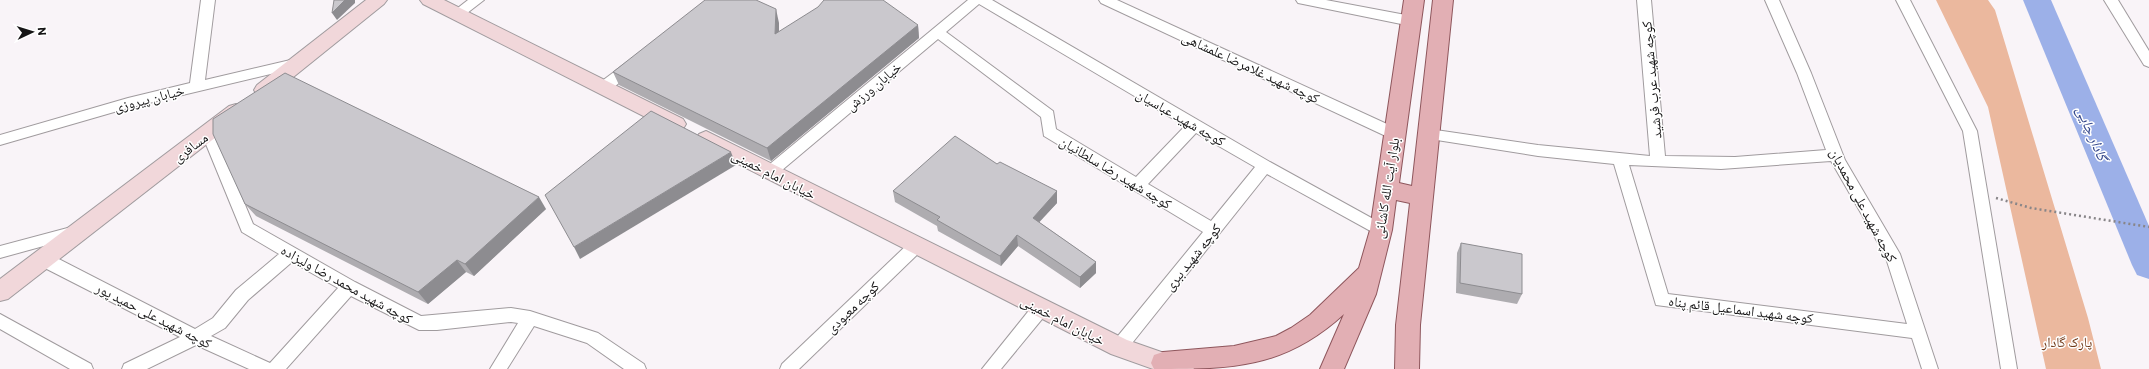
<svg xmlns="http://www.w3.org/2000/svg" width="2149" height="369" font-family="Commissioner,'Noto Naskh Arabic',sans-serif">
  <style>
    .green { fill: #ebb89e }
    .lines { fill: none; stroke-linecap: round; stroke-linejoin: round }
    .river { fill: #9cb0e8; fill-rule: evenodd }
    .minor-casing { stroke: #a09b9e; stroke-width: 2 }
    .secondary-casing { stroke: #a09b9e; stroke-width: 2 }
    .primary-casing { stroke: #8e565c; stroke-width: 2 }
    .path { stroke: #888588; stroke-width: 2.5; stroke-dasharray: 2 3; stroke-linecap: butt }
    .minor { fill: #fff; fill-rule: evenodd }
    .secondary { fill: #f1d7da; fill-rule: evenodd }
    .primary { fill: #e2afb4; fill-rule: evenodd }
    .wall { fill: #aeacb0 }
    .shaded-wall { fill: #8d8c90 }
    .building { fill: #cac8cd; stroke: #8d8c90 }
    .labels { text-anchor: middle; dominant-baseline: central; stroke-width: 3; stroke-linejoin: round; paint-order: stroke }
    .street-label { font-size: 14px; fill: #161516; stroke: #fff }
    .park-label { font-size: 14px; fill: #713918; stroke: #fff }
    .water-label { font-size: 15px; font-style: italic; fill: #35488c; stroke: #fff }
  </style>
  <rect width="100%" height="100%" fill="#f9f4f8"/>
  <path class="green" d="M1936,0H1988L1995,10L2088,318L2101,369H2046L1988,107Z"/>
  <g class="lines">
    <path class="river" d="M2023,0H2051L2149,226V279L2137,275L2132,265Z"/>
    <g class="minor-casing">
      <g id="minor">
        <path d="M201,0H215L205,80L299,58L304,60L306,63L304,66L128,108L0,145V135L128,98L190,83Z"/>
        <path d="M468,0H484L462,17H452L450,14Z"/>
        <path d="M968,0H992L1270,162L1386,226L1389,230L1386,234L1381,236L1376,234L1267,174L1125,352L1119,354L1113,352L1111,347L1113,342L1203,232L1044,136L1041,117L938,39L775,176L770,178L765,176L763,172L765,168ZM979,4L1185,126L1136,177L1056,129L1053,111L946,32ZM1196,133L1255,167L1211,221L1148,184Z"/>
        <path d="M1099,0H1117L1400,130L1402,134L1400,138L1395,139L1390,138L1101,3Z"/>
        <path d="M1296,0H1326L1411,16L1416,18L1418,21L1416,24L1411,26L1303,4L1298,3Z"/>
        <path d="M1637,0H1651L1665,156L1735,157L1826,150L1797,73L1765,0H1779L1811,73L1845,160L1900,254L1938,369H1922L1912,338L1656,305L1614,164L1538,156L1424,138L1422,134L1424,130L1429,129L1538,145L1650,156ZM1831,161L1885,255L1907,324L1668,294L1629,165L1721,169Z"/>
        <path d="M1896,0H1910L1977,131L2017,369H2001L1963,131Z"/>
        <path d="M2104,0H2118L2149,51V67L2144,65Z"/>
        <path d="M631,61L636,63L638,66L636,69L608,92H598L596,88L598,84L626,63Z"/>
        <path d="M208,127L213,128L215,132L253,224L355,282L421,316L511,308L530,311L598,333L644,364L646,369H624L587,343L534,326L507,369H490L518,323L511,322L437,330H419L351,296L286,369H249L196,345L147,369H122L124,364L180,337L37,264L35,259L37,254L43,253L49,254L195,329L213,318L236,290L279,254L242,232L201,132L203,128ZM292,262L338,288L270,363L211,336L225,328L248,300Z"/>
        <path d="M75,226L80,228L83,232L80,236L0,258V246Z"/>
        <path d="M916,240L922,242L924,246L922,250L799,369H780L782,364L910,242Z"/>
        <path d="M1041,301L1047,303L1049,308L1047,313L1001,369H982L1035,303Z"/>
        <path d="M0,314L91,364L93,369H70L0,329Z"/>
      </g>
    </g>
    <g class="secondary-casing">
      <g id="secondary">
        <path d="M366,0H387L384,4L271,95L264,97L257,95L254,90L257,85Z"/>
        <path d="M420,0H444L683,119L686,124L683,129L676,131L669,129L423,4Z"/>
        <path d="M236,104L243,106L246,111L243,116L8,299L0,301V279L229,106Z"/>
        <path d="M706,131L1127,340L1190,362L1194,369H1153L1111,354L699,144L696,139L699,134Z"/>
      </g>
    </g>
    <g class="primary-casing">
      <path id="primary" d="M1404,0H1424L1399,183L1412,186L1433,0H1453L1420,325L1419,369H1395L1396,325L1410,203L1396,200L1392,230L1376,294L1344,369H1320L1344,314C1284,369 1231,369 1154,369L1151,363L1154,355L1163,352L1234,346L1276,336L1291,328L1310,315L1359,268L1370,230Z"/>
    </g>
    <path class="path" d="M1996,198L2031,208L2149,227"/>
    <use href="#minor" class="minor"/>
    <use href="#secondary" class="secondary"/>
    <use href="#primary" class="primary"/>
  </g>
  <g class="wall">
    <path d="M779,23V31L918,25L919,38L771,161L619,85L613,72Z"/>
    <path d="M997,164L1057,191V203L1039,222L1096,262V273L1080,288L1018,246L1001,266L938,231L937,226L895,202L893,191Z"/>
    <path d="M245,204L546,209L474,276L466,272L428,304L256,216Z"/>
    <path d="M1461,243L1522,294L1517,304L1456,293L1457,253Z"/>
  </g>
  <g class="shaded-wall">
    <path d="M345,0H355V3L337,20L332,13Z"/>
    <path d="M776,9L779,23V47L775,34Z"/>
    <path d="M918,25L919,38L771,161L767,148Z"/>
    <path d="M731,152L736,165L580,259L574,247Z"/>
    <path d="M1057,191V203L1033,229V218Z"/>
    <path d="M539,197L546,209L474,276L465,264Z"/>
    <path d="M1017,235L1018,246L1001,266L1000,256Z"/>
    <path d="M457,260L466,272L428,304L418,292Z"/>
    <path d="M1096,262V273L1080,288V277Z"/>
  </g>
  <g class="building">
    <path d="M334,0H345L332,13Z"/>
    <path d="M705,0H756L776,9L775,34L818,7L824,0H883L918,25L767,148L613,72Z"/>
    <path d="M285,73L539,197L465,264L457,260L418,292L245,204L213,134V119Z"/>
    <path d="M651,111L731,152L574,247L545,195Z"/>
    <path d="M955,136L997,164L1000,162L1057,191L1033,218L1096,262L1080,277L1017,235L1000,256L937,220L940,217L893,191Z"/>
    <path d="M1461,243L1522,254V294L1460,283Z"/>
  </g>
  <g class="labels">
    <g class="street-label">
      <text transform="translate(1251 67) rotate(25)">کوچه شهید غلامرضا علمشاهی</text>
      <text transform="translate(1651 80) rotate(-95)">کوچه شهید عرب فرشید</text>
      <text transform="translate(873 86) rotate(-40)">خیابان ورزش</text>
      <text transform="translate(149 98) rotate(-14)">خیابان پیروزی</text>
      <text transform="translate(1181 117) rotate(30)">کوچه شهید عباسیان</text>
      <text transform="translate(190 147) rotate(-37)">مسافری</text>
      <text transform="translate(1116 172) rotate(31)">کوچه شهید رضا سلطانیان</text>
      <text transform="translate(774 174) rotate(27)">خیابان امام خمینی</text>
      <text transform="translate(1386 188) rotate(-81)">بلوار آیت الله کاشانی</text>
      <text transform="translate(1864 205) rotate(62)">کوچه شهید علی محمدیان</text>
      <text transform="translate(1192 257) rotate(-51)">کوچه شهید ببری</text>
      <text transform="translate(347 284) rotate(29)">کوچه شهید محمد رضا ولیزاده</text>
      <text transform="translate(852 307) rotate(-44)">کوچه معبودی</text>
      <text transform="translate(1741 309) rotate(7)">کوچه شهید اسماعیل قائم پناه</text>
      <text transform="translate(154 315) rotate(27)">کوچه شهید علی حمید پور</text>
      <text transform="translate(1063 320) rotate(27)">خیابان امام خمینی</text>
    </g>
    <g class="park-label">
      <text x="2067" y="341">پارک گادار</text>
    </g>
    <g class="water-label">
      <text transform="translate(2093 133) rotate(67)">گادار چایی</text>
    </g>
  </g>
  <g transform="translate(32 32) rotate(86)" stroke="#ffffff" stroke-width="3" paint-order="stroke">
  <path d="M0-3L7 15L0 10L-7 15Z" fill="#161516"/>
  <text y="-6" font-size="11" font-weight="bold" text-anchor="middle" fill="#161516">N</text>
  </g>
</svg>
